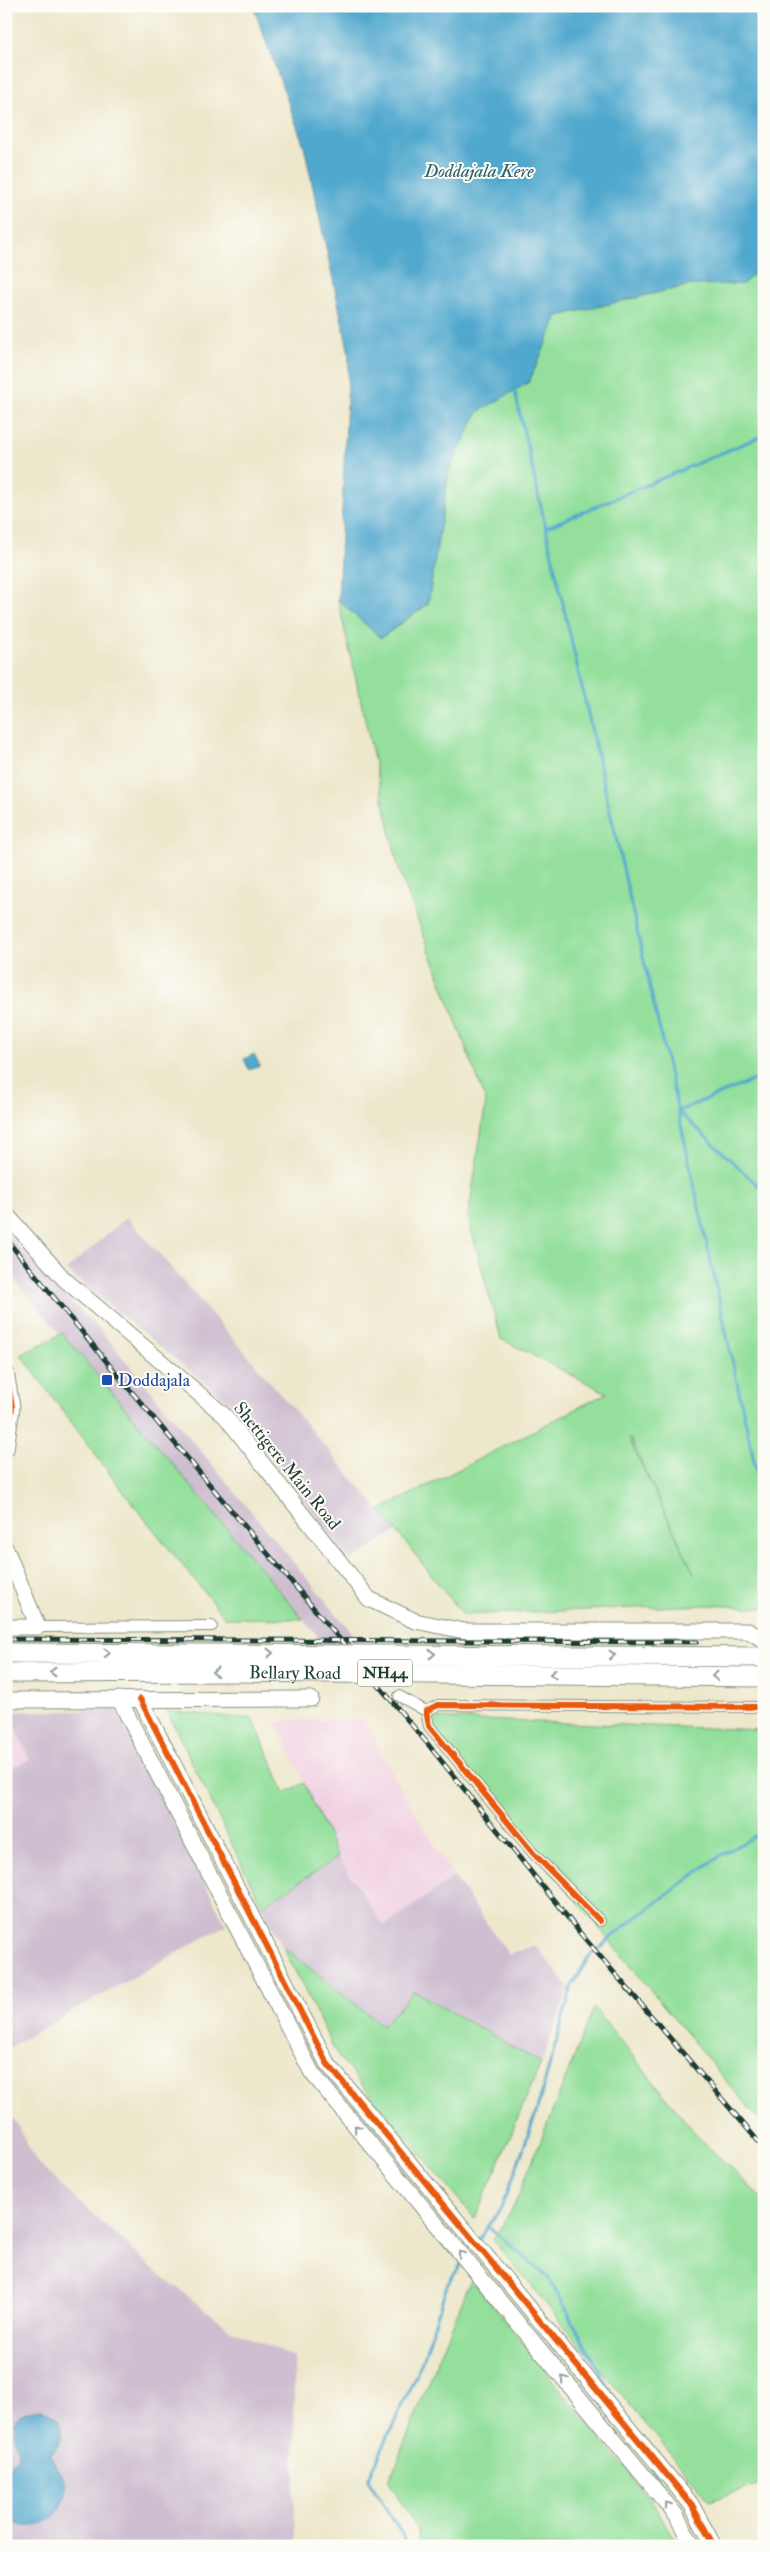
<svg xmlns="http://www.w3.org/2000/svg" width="770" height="2552" font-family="'IM FELL Double Pica',serif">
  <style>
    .built { fill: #f1d0e2 }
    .industrial { fill: #cebed0 }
    .green { fill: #93df9b; stroke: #598e68; fill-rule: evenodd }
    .water { fill: #51a8ce; stroke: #387281 }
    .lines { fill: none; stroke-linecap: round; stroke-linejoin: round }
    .stream { stroke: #51a8ce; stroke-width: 3 }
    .street-casing { stroke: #869280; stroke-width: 12 }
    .secondary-casing { stroke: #869280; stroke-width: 17 }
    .street { stroke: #fff; stroke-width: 10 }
    .secondary { stroke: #fff; stroke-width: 15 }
    .rail-casing { stroke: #1f3d34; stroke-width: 5 }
    .rail { stroke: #fdfcf7; stroke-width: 3; stroke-dasharray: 9; stroke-linecap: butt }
    .highway-bridge-casing { stroke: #869280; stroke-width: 21; stroke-linecap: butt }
    .highway-bridge { stroke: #fff; stroke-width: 19 }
    .cycleway-casing { stroke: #fdfcf7; stroke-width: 9 }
    .cycleway { stroke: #e8590c; stroke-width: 6 }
    .oneway { stroke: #8f9e9a }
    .transit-dot { fill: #1a4fb4; stroke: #fdfcf7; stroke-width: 2 }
    .labels { text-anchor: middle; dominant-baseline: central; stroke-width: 4; stroke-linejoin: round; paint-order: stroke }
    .shield { fill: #fdfcf7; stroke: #62766e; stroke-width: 1 }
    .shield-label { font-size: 16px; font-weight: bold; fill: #1f3d34 }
    .transit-label { font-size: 18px; fill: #164399; stroke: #fdfcf7; text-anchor: start }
    .street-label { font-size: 18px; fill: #1f3d34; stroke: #fdfcf7 }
    .water-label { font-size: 19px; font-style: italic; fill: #30626a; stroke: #fdfcf7 }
  </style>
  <rect width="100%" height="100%" fill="#fdfcf7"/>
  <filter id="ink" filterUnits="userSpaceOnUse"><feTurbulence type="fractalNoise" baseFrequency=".02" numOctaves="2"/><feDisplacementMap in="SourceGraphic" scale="10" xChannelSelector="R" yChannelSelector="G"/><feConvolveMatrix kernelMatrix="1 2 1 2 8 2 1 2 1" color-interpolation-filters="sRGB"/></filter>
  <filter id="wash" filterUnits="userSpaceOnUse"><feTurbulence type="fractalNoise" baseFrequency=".0096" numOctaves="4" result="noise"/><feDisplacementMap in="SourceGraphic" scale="20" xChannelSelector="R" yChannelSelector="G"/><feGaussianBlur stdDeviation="1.12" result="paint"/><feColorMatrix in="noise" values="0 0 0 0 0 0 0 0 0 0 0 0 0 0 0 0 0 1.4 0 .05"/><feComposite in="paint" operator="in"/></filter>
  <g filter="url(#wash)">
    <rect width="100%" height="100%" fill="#ede7cb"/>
    <g class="built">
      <path d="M6,1712L30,1760L6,1769Z"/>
      <path d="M288,1720H364L402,1791L454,1877L384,1926L338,1857L277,1723Z"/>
    </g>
    <g class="industrial">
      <path d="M127,1217L249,1357L397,1531L350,1561L232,1405L66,1270Z"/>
      <path d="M6,1233L52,1284L101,1331L364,1647L326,1646L6,1270Z"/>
      <path d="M116,1710L226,1925L6,2049V1769L30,1760L8,1712Z"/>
      <path d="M338,1857L384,1926L454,1877L509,1955L535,1945L569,1988L541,2063L414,1991L383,2026L283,1947L262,1906Z"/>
      <path d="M6,2105L38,2164L152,2268L230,2329L294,2357L295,2546H6Z"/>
    </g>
    <g class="green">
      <path d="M764,265V1608L708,1605L463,1615L380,1510L607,1393L501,1339L468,1218L486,1101L399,870L338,600L381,638L428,604L449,471L478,412L529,382L558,316L690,285L743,284ZM630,1438L694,1574L629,1439Z"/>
      <path d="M62,1333L303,1619L225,1618L125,1494L21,1355Z"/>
      <path d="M167,1711L253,1719L285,1793L304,1783L338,1857L262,1906Z"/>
      <path d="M425,1718L764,1730V2125L736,2093Z"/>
      <path d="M283,1947L383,2026L414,1991L541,2063L475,2219L337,2055Z"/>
      <path d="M594,2008L700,2139L764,2200V2484L709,2500L493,2240L515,2204Z"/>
      <path d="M471,2279L656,2507L678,2546H419L418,2531L389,2481Z"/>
    </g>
    <g class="water">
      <path d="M253,6H764V265L743,284L690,285L558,316L529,382L478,412L449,470L428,604L381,638L338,600L349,354L304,146Z"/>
      <path d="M254,1054L260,1066L249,1070L244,1059Z"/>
      <path d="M41,2409C67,2421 68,2433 51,2455C53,2467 65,2475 66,2487C68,2517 29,2541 6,2516V2468L17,2457C19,2449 15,2444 14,2437C12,2415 23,2411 41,2409Z"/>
    </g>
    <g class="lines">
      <g class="stream">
        <path d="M514,388L678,1111L764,1507"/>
        <path d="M545,528L764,435"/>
        <path d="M764,1076L678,1111L764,1191"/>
        <path d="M488,2226L549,2278L616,2402"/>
        <path d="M479,2240L503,2205L536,2113L572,1986L588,1958L621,1929L718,1857L764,1831"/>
        <path d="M651,2467L661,2486"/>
        <path d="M405,2546V2539L368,2480L424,2357L447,2285L462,2263"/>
      </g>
    </g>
  </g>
  <g filter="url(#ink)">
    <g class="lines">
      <g class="street-casing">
        <g id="street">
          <path d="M38,1627L212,1626"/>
          <path d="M399,1696L426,1711"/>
          <path d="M600,1921L533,1853L429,1726L426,1711L438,1705L764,1707"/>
        </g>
      </g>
      <g class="secondary-casing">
        <g id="secondary">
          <path d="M6,1214L64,1279L225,1416L369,1599L415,1621L464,1631H748L764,1640"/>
          <path d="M6,1372L12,1407L6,1449"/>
          <path d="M6,1549L38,1627H6"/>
          <path d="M119,1699L312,2073L676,2515L693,2546"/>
          <path d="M140,1699L327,2063L691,2504L714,2546"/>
          <path d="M6,1700L311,1699"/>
        </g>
      </g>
      <use href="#street" class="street"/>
      <use href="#secondary" class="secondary"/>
      <g class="rail-casing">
        <g id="rail">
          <path d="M6,1239L115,1372L427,1743L581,1934L764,2148"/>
          <path d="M6,1639L697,1642"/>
          <path d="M6,1646L697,1651"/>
        </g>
      </g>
      <use href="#rail" class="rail"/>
      <g class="highway-bridge-casing">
        <g id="highway-bridge">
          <path d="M6,1653L764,1657"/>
          <path id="s1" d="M6,1673L231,1672L764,1677"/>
        </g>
      </g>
      <use href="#highway-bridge" class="highway-bridge"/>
      <g class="cycleway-casing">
        <g id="cycleway">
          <path d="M6,1372L12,1407L6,1449"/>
          <path d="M140,1699L327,2063L691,2504L714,2546"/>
          <path d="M600,1921L533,1853L429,1726L426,1711L438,1705L764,1707"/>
        </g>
      </g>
      <use href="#cycleway" class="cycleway"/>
    </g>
    <defs><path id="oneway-chevron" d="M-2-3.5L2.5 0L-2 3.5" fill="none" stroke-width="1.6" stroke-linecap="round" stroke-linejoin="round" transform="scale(1.25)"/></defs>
    <g class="oneway">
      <use href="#oneway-chevron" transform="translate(107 1653)"/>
      <use href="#oneway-chevron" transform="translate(270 1653)"/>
      <use href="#oneway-chevron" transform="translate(432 1654)"/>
      <use href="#oneway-chevron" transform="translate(612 1655) rotate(1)"/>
      <use href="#oneway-chevron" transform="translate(53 1672) rotate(180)"/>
      <use href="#oneway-chevron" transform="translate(215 1672) rotate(180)"/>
      <use href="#oneway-chevron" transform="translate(553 1674) rotate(-180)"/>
      <use href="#oneway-chevron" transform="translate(715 1676) rotate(-179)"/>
      <use href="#oneway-chevron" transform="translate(357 2128) rotate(-129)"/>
      <use href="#oneway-chevron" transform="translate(461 2254) rotate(-129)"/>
      <use href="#oneway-chevron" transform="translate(564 2379) rotate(-129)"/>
      <use href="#oneway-chevron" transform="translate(667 2505) rotate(-129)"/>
    </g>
  </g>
  <rect class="transit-dot" x="101" y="1374" width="12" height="12" rx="2.5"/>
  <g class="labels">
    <rect class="shield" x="357.5" y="1659.5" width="55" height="27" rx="4"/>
    <g class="shield-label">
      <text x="385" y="1673">NH44</text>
    </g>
    <g class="transit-label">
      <text x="118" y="1380">Doddajala</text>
    </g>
    <g class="street-label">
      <text transform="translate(287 1466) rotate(51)">Shettigere Main Road</text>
      <text stroke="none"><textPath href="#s1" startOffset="289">Bellary Road</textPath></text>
    </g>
    <g class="water-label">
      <text x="479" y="171">Doddajala Kere</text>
    </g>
  </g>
  <rect width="770" height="2552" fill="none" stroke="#fdfcf7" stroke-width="25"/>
</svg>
